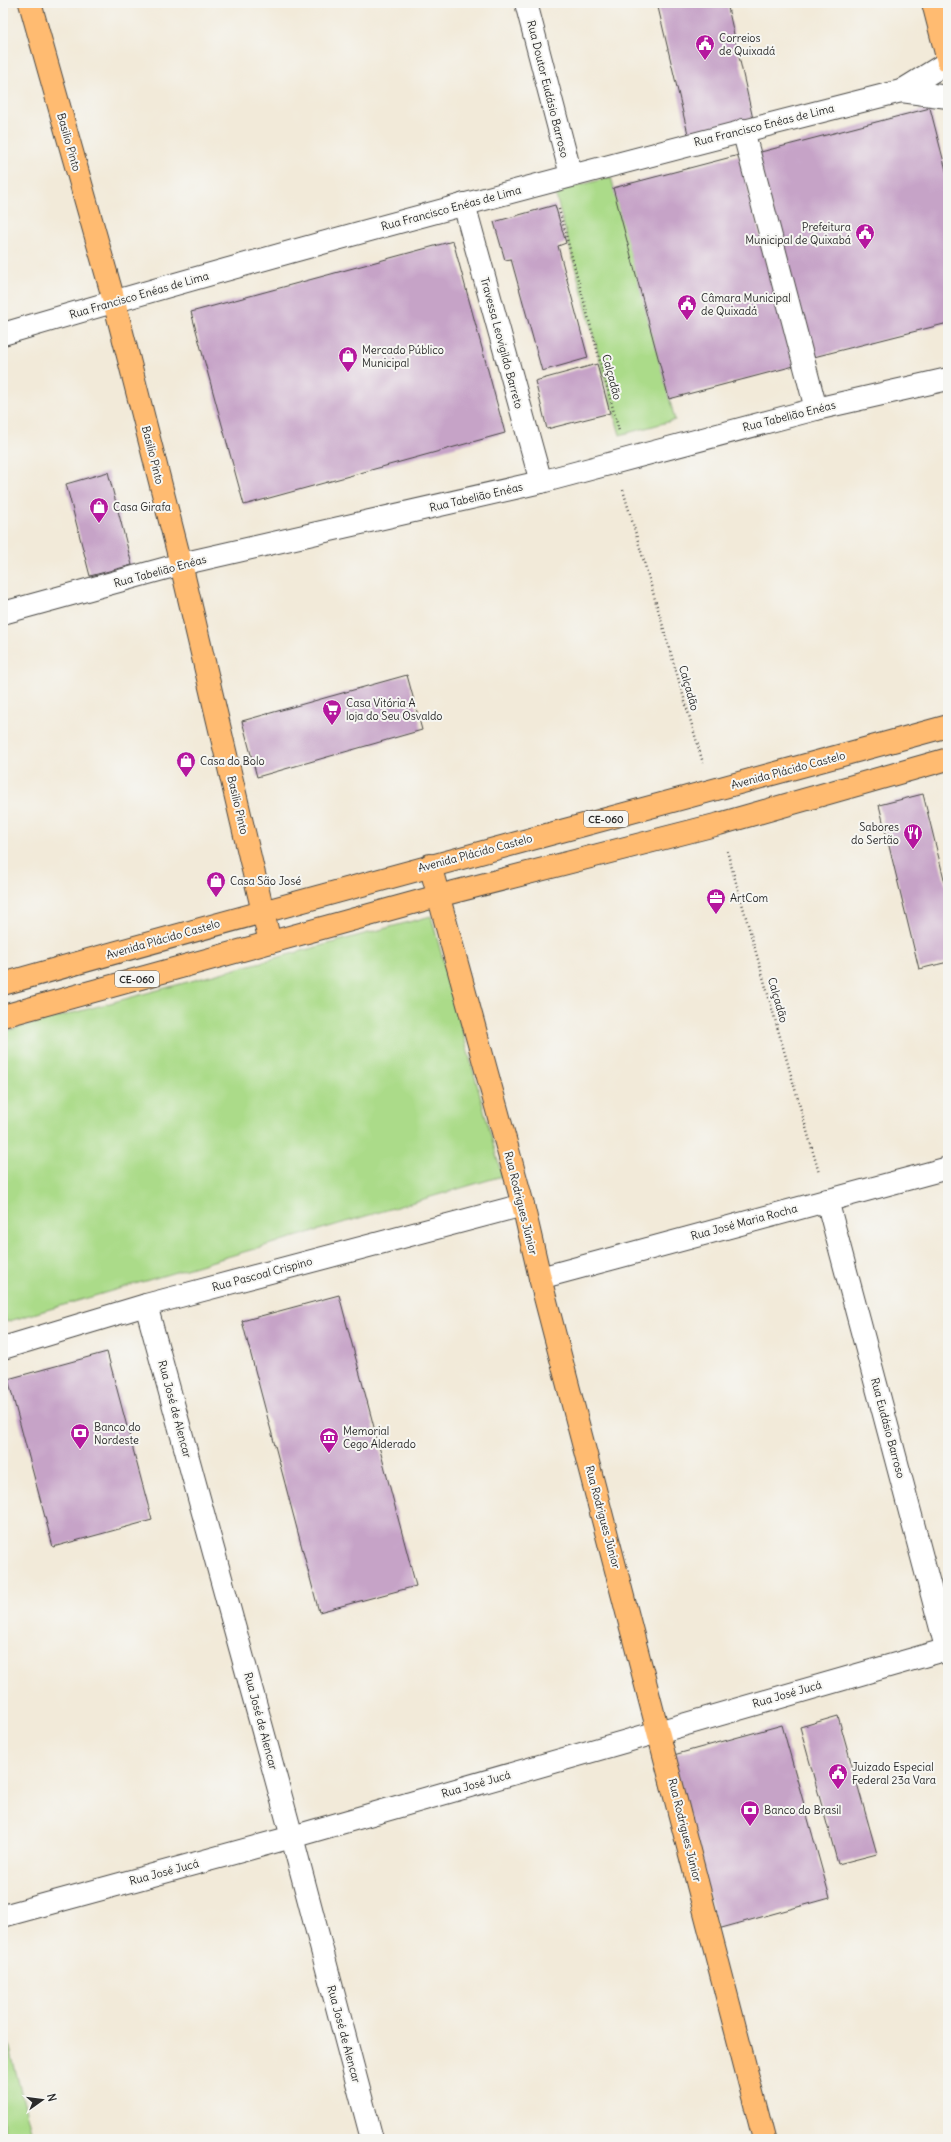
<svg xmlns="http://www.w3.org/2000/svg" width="951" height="2142" font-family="Delius,sans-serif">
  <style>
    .green { fill: #abdb89; stroke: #6b835a }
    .building { fill: #c6a3c7 }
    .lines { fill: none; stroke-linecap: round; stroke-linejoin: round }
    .minor-casing { stroke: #494845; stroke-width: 24 }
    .major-casing { stroke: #494845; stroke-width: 24 }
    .path { stroke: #494845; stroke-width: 2.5; stroke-dasharray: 1 3; stroke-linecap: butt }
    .minor { stroke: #fff; stroke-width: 22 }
    .major { stroke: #ffbb71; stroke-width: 22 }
    .labels { text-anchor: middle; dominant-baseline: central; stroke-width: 4; stroke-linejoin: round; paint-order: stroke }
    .shield { fill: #f6f6f2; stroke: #686867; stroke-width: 1 }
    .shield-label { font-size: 10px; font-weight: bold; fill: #2b2b2b }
    .poi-label { font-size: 11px; fill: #2b2b2b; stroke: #f6f6f2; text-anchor: start }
    .street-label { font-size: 11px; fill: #2b2b2b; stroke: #f6f6f2 }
  </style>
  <rect width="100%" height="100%" fill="#f6f6f2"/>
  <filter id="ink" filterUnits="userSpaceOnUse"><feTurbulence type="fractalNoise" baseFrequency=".025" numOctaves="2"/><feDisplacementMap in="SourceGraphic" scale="8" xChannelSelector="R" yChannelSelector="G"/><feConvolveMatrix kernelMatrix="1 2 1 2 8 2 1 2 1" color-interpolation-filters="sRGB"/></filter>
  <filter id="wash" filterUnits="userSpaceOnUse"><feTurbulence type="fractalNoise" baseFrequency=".012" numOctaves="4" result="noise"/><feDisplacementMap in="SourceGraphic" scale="16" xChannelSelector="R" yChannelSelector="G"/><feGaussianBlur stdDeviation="0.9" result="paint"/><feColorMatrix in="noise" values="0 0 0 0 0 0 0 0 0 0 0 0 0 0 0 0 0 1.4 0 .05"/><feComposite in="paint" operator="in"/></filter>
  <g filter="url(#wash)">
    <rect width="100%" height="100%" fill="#f2ead9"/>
    <g class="green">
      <path d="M611,177L675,420L620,435L555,192Z"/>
      <path d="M431,916L502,1176L6,1322L3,1310V1032Z"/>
      <path d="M3,2021L33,2139H3Z"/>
    </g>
    <g id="blocks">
      <g class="building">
        <path d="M657,3H727L753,119L688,134Z"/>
        <path d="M930,108L948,178V323L810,358L757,153Z"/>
        <path d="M739,155L794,366L669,399L613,188Z"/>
        <path d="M555,205L566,243L558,246L588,358L542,371L511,259L505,260L494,222Z"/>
        <path d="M453,241L505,433L244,505L191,312Z"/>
        <path d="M597,364L610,413L547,429L535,381Z"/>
        <path d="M108,472L132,565L90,576L66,484Z"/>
        <path d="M407,675L422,730L257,777L242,721Z"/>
        <path d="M923,794L948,895V962L919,969L879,805Z"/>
        <path d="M339,1295L416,1586L319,1612L242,1321Z"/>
        <path d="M107,1352L152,1520L53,1547L8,1379Z"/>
        <path d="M838,1716L877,1854L838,1864L800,1727Z"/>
        <path d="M782,1725L830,1898L718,1929L670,1756Z"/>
      </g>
    </g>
  </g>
  <g filter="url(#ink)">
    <use href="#blocks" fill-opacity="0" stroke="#494845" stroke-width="1"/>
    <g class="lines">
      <g class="minor-casing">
        <g id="minor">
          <path d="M526,3L571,175"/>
          <path d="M901,91L948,97"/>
          <path d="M743,130L816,409"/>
          <path d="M464,204L541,482"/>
          <path d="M3,334C300,246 600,167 901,91L948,62"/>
          <path d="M3,613L181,564L541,482L816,409L948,379"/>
          <path d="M827,1200L948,1655"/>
          <path d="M540,1278L948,1168"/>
          <path d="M146,1305L292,1837L372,2139"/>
          <path d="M3,1348L146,1305L523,1205"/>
          <path d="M3,1916L292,1837L948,1649"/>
        </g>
      </g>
      <g class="major-casing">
        <g id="major">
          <path d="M30,3L114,301L181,564L270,942"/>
          <path d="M933,3L948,61"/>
          <path d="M430,865L523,1205L540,1278L764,2139"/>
          <path d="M3,984C317,895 633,813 948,726"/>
          <path d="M3,1016L438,896L719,824L948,759"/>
        </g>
      </g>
      <g class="path">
        <path d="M559,209L619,431"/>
        <path d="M623,490L703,763"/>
        <path d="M727,851L819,1173"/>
      </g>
      <use href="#minor" class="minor"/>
      <use href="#major" class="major"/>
    </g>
  </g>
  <defs>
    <g id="civic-pin" transform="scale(1)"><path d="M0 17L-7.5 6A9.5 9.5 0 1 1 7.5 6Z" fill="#b5179e" stroke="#f6f6f2"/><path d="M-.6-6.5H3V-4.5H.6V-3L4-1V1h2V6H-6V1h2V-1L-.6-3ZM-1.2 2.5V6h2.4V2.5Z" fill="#fff"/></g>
    <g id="shop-pin" transform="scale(1)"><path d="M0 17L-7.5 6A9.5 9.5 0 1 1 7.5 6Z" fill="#b5179e" stroke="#f6f6f2"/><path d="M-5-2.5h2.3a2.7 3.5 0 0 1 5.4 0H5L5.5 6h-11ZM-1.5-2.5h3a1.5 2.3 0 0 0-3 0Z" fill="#fff"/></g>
    <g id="supermarket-pin" transform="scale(1)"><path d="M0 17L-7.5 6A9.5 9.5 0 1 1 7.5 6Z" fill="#b5179e" stroke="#f6f6f2"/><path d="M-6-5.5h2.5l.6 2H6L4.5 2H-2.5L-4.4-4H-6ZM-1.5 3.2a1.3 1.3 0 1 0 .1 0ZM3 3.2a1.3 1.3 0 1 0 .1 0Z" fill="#fff"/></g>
    <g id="restaurant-pin" transform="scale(1)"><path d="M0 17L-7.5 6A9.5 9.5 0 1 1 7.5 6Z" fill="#b5179e" stroke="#f6f6f2"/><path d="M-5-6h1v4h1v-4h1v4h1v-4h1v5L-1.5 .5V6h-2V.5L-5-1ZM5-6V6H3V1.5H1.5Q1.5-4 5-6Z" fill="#fff"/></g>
    <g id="office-pin" transform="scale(1)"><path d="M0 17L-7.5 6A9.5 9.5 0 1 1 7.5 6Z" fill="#b5179e" stroke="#f6f6f2"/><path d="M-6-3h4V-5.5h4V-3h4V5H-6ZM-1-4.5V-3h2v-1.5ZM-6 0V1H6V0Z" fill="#fff"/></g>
    <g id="bank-pin" transform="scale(1)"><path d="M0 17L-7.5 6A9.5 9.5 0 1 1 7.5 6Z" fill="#b5179e" stroke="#f6f6f2"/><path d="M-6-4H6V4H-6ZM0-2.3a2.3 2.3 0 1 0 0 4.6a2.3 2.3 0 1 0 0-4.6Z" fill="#fff"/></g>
    <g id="museum-pin" transform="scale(1)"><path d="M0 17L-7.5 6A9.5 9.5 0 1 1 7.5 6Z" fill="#b5179e" stroke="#f6f6f2"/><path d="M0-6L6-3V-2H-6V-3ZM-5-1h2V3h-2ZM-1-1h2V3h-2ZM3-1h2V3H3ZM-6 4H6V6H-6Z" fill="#fff"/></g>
  </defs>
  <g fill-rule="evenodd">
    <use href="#civic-pin" x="705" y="44"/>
    <use href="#civic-pin" x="865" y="233"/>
    <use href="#civic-pin" x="687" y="304"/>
    <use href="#shop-pin" x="348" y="356"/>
    <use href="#shop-pin" x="99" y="507"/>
    <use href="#supermarket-pin" x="332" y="709"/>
    <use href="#shop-pin" x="186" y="761"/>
    <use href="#restaurant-pin" x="913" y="833"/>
    <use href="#shop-pin" x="216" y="881"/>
    <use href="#office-pin" x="716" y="898"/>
    <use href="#bank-pin" x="80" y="1433"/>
    <use href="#museum-pin" x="329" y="1437"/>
    <use href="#civic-pin" x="838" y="1773"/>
    <use href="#bank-pin" x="750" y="1810"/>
  </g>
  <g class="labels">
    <g class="shield">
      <rect x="584" y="811" width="44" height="16" rx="3"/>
      <rect x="115" y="971" width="44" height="16" rx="3"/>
    </g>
    <g class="shield-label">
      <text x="606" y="819">CE-060</text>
      <text x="137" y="979">CE-060</text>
    </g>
    <g class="poi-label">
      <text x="719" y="38">Correios<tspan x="719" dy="13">de Quixadá</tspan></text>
      <text x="851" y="227" text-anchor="end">Prefeitura<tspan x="851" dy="13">Municipal de Quixabá</tspan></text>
      <text x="701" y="298">Câmara Municipal<tspan x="701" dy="13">de Quixadá</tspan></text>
      <text x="362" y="350">Mercado Público<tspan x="362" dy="13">Municipal</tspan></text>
      <text x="113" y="507">Casa Girafa</text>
      <text x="346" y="703">Casa Vitória A<tspan x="346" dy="13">loja do Seu Osvaldo</tspan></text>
      <text x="200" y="761">Casa do Bolo</text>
      <text x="899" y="827" text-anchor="end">Sabores<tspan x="899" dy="13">do Sertão</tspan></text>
      <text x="230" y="881">Casa São José</text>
      <text x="730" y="898">ArtCom</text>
      <text x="94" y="1427">Banco do<tspan x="94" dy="13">Nordeste</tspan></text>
      <text x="343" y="1431">Memorial<tspan x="343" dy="13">Cego Alderado</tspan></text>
      <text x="852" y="1767">Juizado Especial<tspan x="852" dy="13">Federal 23a Vara</tspan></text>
      <text x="764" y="1810">Banco do Brasil</text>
    </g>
    <g class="street-label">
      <text transform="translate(548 89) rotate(76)">Rua Doutor Eudásio Barroso</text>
      <text transform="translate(764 125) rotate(-14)">Rua Francisco Enéas de Lima</text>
      <text transform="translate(69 142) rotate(74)">Basilio Pinto</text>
      <text transform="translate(451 208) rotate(-15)">Rua Francisco Enéas de Lima</text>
      <text transform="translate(139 295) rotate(-16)">Rua Francisco Enéas de Lima</text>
      <text transform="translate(502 343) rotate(75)">Travessa Leovigildo Barreto</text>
      <text transform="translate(612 377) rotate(75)">Calçadão</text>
      <text transform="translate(789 416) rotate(-14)">Rua Tabelião Enéas</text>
      <text transform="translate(153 455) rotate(76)">Basilio Pinto</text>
      <text transform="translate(476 497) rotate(-13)">Rua Tabelião Enéas</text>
      <text transform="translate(160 571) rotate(-15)">Rua Tabelião Enéas</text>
      <text transform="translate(689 688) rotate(74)">Calçadão</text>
      <text transform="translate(788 770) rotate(-15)">Avenida Plácido Castelo</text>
      <text transform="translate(238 805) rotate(77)">Basilio Pinto</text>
      <text transform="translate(475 853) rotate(-15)">Avenida Plácido Castelo</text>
      <text transform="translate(163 939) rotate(-16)">Avenida Plácido Castelo</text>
      <text transform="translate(778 1000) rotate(74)">Calçadão</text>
      <text transform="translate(521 1203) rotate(76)">Rua Rodrigues Júnior</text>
      <text transform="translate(744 1222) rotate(-15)">Rua José Maria Rocha</text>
      <text transform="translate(262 1274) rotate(-15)">Rua Pascoal Crispino</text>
      <text transform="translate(175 1409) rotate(75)">Rua José de Alencar</text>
      <text transform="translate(888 1428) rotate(75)">Rua Eudásio Barroso</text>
      <text transform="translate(603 1517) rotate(75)">Rua Rodrigues Júnior</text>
      <text transform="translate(787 1694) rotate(-16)">Rua José Jucá</text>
      <text transform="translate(261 1721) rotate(75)">Rua José de Alencar</text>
      <text transform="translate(476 1784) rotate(-16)">Rua José Jucá</text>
      <text transform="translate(685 1830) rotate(76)">Rua Rodrigues Júnior</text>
      <text transform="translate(164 1872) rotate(-15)">Rua José Jucá</text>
      <text transform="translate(344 2034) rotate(75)">Rua José de Alencar</text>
    </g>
  </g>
  <rect width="951" height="2142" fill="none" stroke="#f6f6f2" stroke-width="16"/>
  <g transform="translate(42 2100) rotate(76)" stroke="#f6f6f2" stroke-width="3" paint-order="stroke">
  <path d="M0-3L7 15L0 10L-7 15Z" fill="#2b2b2b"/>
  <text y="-6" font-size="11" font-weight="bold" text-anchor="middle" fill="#2b2b2b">N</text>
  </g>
</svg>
